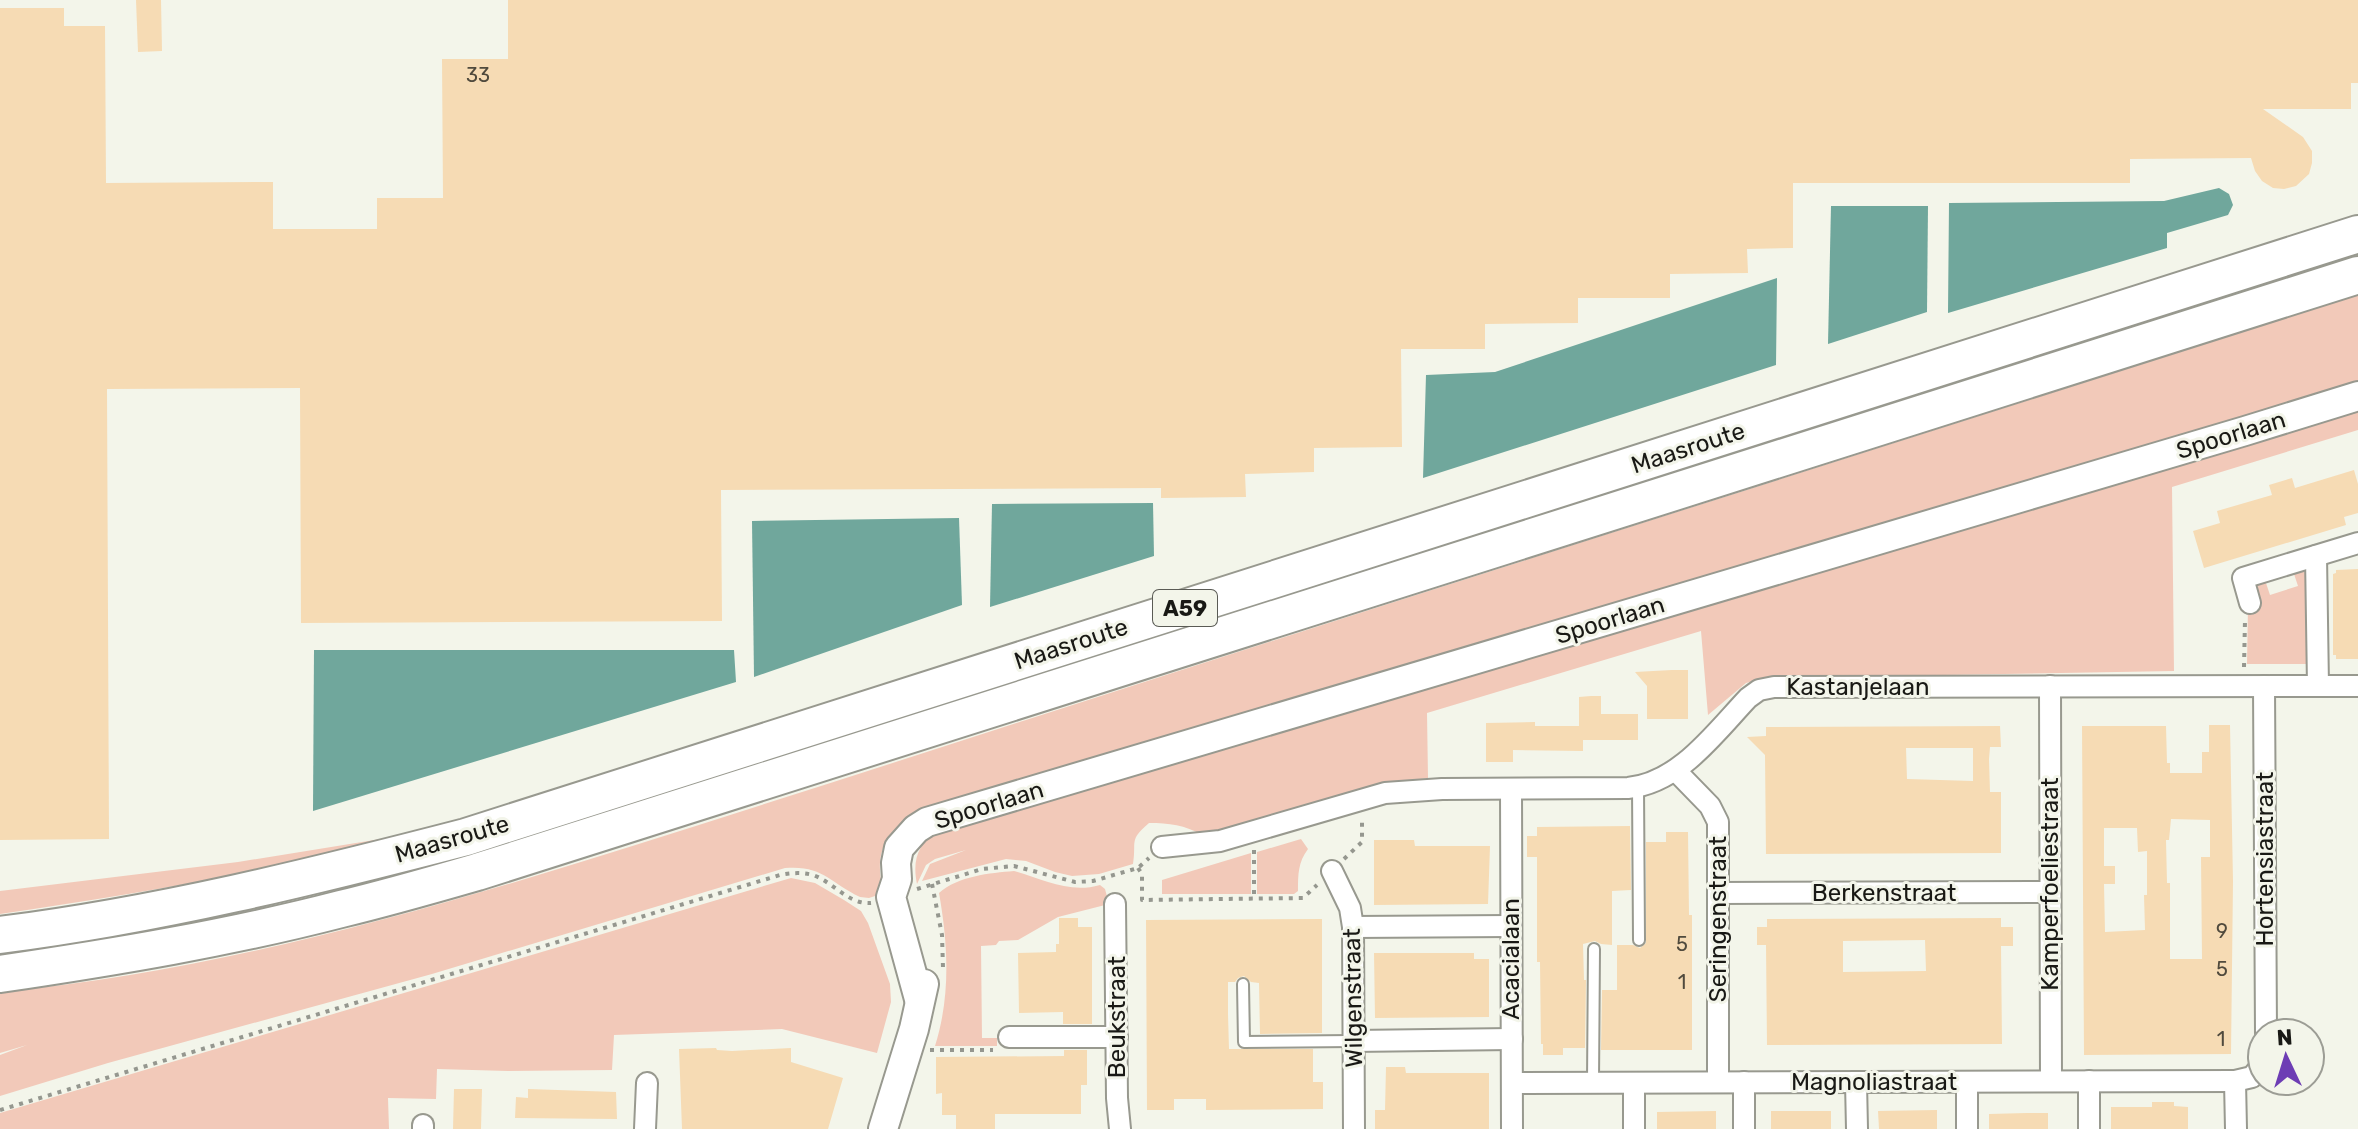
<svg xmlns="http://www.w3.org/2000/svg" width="2358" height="1129" font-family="Rubik,sans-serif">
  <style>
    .green { fill: #f2c9b9 }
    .water { fill: #70a79c }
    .building { fill: #f6dbb4; fill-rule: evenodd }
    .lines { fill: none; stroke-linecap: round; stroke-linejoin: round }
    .lane-casing { stroke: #98998f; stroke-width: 14 }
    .street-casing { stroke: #98998f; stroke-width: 24 }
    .secondary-casing { stroke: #98998f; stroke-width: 32 }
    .highway-casing { stroke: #98998f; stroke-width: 40 }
    .path { stroke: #95978f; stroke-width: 4; stroke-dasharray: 4 6; stroke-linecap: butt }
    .lane { stroke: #fff; stroke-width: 10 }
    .street { stroke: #fff; stroke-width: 20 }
    .secondary { stroke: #fff; stroke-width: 28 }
    .highway { stroke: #fff; stroke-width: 36 }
    .labels { text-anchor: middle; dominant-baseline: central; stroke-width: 6; stroke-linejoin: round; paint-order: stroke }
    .number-label { font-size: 20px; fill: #504a3d }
    .shield { fill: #f3f5ea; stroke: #5a5b55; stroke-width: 2 }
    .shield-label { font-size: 22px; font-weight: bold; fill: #191915 }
    .street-label { font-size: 24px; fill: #191915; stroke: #f3f5ea }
  </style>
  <rect width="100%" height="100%" fill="#f3f5ea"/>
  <g class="green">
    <path d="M2358,295V384L907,819C880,837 875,863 884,893L869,898L860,897C829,882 823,865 785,868L432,974L108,1063L0,1096V1055L27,1045L0,1053V992C213,972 422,912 626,848C759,806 893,763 1026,720C1470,577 1914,437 2358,295Z"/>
    <path d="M2358,408V430L2172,487L2174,671L1765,678L1746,683L1708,715L1701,631L1427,713L1428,778L1363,788L1202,835C1185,825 1169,823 1149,823C1128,841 1137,841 1133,864L1099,874L1072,876L1055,872L1026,861L1006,859L922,881L930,864L966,850L935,859L926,865L917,884C912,860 918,843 939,830Z"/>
    <path d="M2304,569L2307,571L2311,664H2247L2248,606L2257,584L2265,580L2270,595L2298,586L2293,571Z"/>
    <path d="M399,836C268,873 134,894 0,914V891L238,862Z"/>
    <path d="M1301,839L1308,849C1298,862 1298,875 1298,891L1294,894H1257V852Z"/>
    <path d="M1251,853V894H1162V880Z"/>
    <path d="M1014,871C1043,879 1069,894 1100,885L1105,889L1109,904L1058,917L1018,940L999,941L996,945L981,946L982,1038H997V1046H935C951,995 948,944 939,893C958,876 990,873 1014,871Z"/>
    <path d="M791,878L815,883L844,900L861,911L868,923L890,984L891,1002L877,1053L782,1029L614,1035L612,1070L508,1071L437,1069L436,1099L388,1098L389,1129H0V1113Z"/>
  </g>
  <g class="water">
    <path d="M2219,188L2229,194L2233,205L2228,215L2167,233V248L1948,313L1949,203L2164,201Z"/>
    <path d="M1831,206H1928L1927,312L1828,344Z"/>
    <path d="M1777,278L1776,365L1423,478L1426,375L1495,372Z"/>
    <path d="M1153,503L1154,556L990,607L992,504Z"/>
    <path d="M959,518L962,605L754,677L752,521Z"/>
    <path d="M314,650H734L736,682L313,811Z"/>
  </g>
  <g class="building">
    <path d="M136,0H161L162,51L138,52Z"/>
    <path d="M508,0H2358V83H2351V109H2263L2303,137L2312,151V163L2309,174L2296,186L2284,189L2273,188L2262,181L2255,171L2251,158L2130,159V183H1793V248L1747,249L1748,273L1670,274V298H1578V323L1485,324V349H1401L1402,447L1314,448V472L1245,474L1246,497L1161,498V488L721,490L722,621L301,623L300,388L107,389L109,839L0,840V8H64V26H105L106,183L273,182V229H377V198H443L442,59H508Z"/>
    <path d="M2354,470L2358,484V513L2344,517L2346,525L2204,568L2193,531L2220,523L2217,511L2272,495L2269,485L2292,478L2295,488Z"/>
    <path d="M2358,569V659H2336V655H2333V574L2336,573V570Z"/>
    <path d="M1672,670H1688V719H1647V686L1635,672Z"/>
    <path d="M1591,696H1601V714H1638V740H1583V751L1513,750V762H1486V723L1535,722V726H1579V697Z"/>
    <path d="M2209,725H2230L2233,881L2231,1054L2084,1055L2082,726H2166L2167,763H2170V773H2202V752H2209ZM2171,819L2210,820V857H2201L2202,959H2170V883H2167L2166,840H2169ZM2104,828H2137L2138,852L2147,851V895H2144L2145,930L2105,932L2104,884H2115V866H2104Z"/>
    <path d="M2000,726L2001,747H1990L1989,759L1990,792H2001V853L1766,854L1765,755L1747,737L1766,736V727ZM1906,748H1973V781L1907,779Z"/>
    <path d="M1630,826L1631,890L1612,891V945L1601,944L1595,941L1583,944L1584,980H1586L1585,1048H1563V1055H1543V1044H1541L1540,962H1537V857H1527V836H1537V827Z"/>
    <path d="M1666,832H1688L1689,915H1692V1050H1601L1602,990H1617V945H1633L1640,948L1646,943V842H1666Z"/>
    <path d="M1374,840H1414L1415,846H1490L1488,904L1374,905Z"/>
    <path d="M1059,918H1078V927H1092V1024H1063V1012L1019,1013L1018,953L1056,952V944H1059Z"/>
    <path d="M2001,918V927H2013V946H2001L2002,1044L1767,1045L1766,945H1757V927H1767V919ZM1925,940L1926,971L1843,972V941Z"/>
    <path d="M1322,919V1033L1260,1034L1259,983L1251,982L1244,976L1238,978L1235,982H1228V1014L1229,1049H1313V1082H1323V1109L1206,1110V1099H1174V1110H1147L1146,920Z"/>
    <path d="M1374,953H1474V959H1489V1017L1375,1018Z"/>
    <path d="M716,1048L717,1050L732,1051L791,1048V1062L843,1078L828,1129H682L679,1049Z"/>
    <path d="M1064,1050H1087V1085H1081V1114H995V1129H956V1115H942V1093L936,1094V1057L1064,1056Z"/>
    <path d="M1386,1067H1405L1406,1073H1489V1129H1375V1110H1385Z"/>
    <path d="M454,1089H482L481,1129H453Z"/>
    <path d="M528,1089L616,1092L617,1119L515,1118L516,1097L528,1098Z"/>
    <path d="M2152,1102H2174V1106L2188,1107V1129H2111V1107H2152Z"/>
    <path d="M1937,1110V1129H1879L1878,1111Z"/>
    <path d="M1716,1111V1129H1657V1112Z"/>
    <rect x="1771" y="1111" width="60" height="18"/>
    <path d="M2027,1113H2048V1129H1989V1114Z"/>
  </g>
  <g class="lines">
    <g class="lane-casing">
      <g id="lane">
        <path d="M1638,787L1639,940"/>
        <path d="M1243,984L1244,1042L1353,1041"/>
        <path d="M1593,1083L1594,949"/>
      </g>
    </g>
    <g class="street-casing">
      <g id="street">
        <path d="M2316,556L2318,686"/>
        <path d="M2250,603L2243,578L2358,543"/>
        <path d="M2050,686L2051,1081"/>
        <path d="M2264,686L2266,1033"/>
        <path d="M1676,771L1710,806L1718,822V1082"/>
        <path d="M1511,789L1512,1129"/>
        <path d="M1162,847L1220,841L1385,793L1442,789L1628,788C1679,783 1714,734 1748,698L1759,690L1774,687L2358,686"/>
        <path d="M1332,871L1350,908L1353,927L1354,1129"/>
        <path d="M1718,893L2050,892"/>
        <path d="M1115,904L1117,1098L1120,1129"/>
        <path d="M1353,927L1511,926"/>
        <path d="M1009,1037H1117"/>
        <path d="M1353,1041L1512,1039"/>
        <path d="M2089,1081V1129"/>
        <path d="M1744,1082V1129"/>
        <path d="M1856,1082L1857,1129"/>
        <path d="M1967,1082V1129"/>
        <path d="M1512,1083L2235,1081"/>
        <path d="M1634,1083V1129"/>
        <path d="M423,1129V1125"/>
        <path d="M645,1129L647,1083"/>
        <path d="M2236,1129L2235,1081L2252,1077L2262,1065"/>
      </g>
    </g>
    <g class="secondary-casing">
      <g id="secondary">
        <path d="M919,999L891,897L897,879L896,863L899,848L916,829L927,822L2245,431L2358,396"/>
        <path d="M883,1129L914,1029L924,984"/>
      </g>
    </g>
    <g class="highway-casing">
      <g id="highway">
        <path d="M0,935C158,915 312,877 466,837L2358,234"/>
        <path d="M0,974C115,957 229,938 341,909C387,898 432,885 477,872L2358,275"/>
      </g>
    </g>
    <g class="path">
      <path d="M2244,667L2245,620"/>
      <path d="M1254,850V899"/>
      <path d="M1344,859L1362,842V820"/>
      <path d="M1138,868L1142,874V900L1303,898L1317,885"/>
      <path d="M932,884L942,935L943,968"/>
      <path d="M917,889L982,869L1014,866L1075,882L1093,881L1138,868L1149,858"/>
      <path d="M930,1050H993"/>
      <path d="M0,1110L780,875C791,873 801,872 813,875C833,882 849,905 871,903"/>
    </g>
    <use href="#lane" class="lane"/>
    <use href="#street" class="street"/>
    <use href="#secondary" class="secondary"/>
    <use href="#highway" class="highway"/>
  </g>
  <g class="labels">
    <g class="number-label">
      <text x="478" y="75">33</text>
      <text x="2222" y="931">9</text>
      <text x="1682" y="944">5</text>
      <text x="2222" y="969">5</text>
      <text x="1682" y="982">1</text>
      <text x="2221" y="1039">1</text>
    </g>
    <rect class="shield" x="1153" y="590" width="64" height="36" rx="6"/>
    <g class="shield-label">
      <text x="1185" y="608">A59</text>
    </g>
    <g class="street-label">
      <text transform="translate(2231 435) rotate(-17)">Spoorlaan</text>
      <text transform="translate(1688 448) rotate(-18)">Maasroute</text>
      <text transform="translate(1610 620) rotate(-17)">Spoorlaan</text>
      <text transform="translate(1071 644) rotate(-18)">Maasroute</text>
      <text x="1858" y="687">Kastanjelaan</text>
      <text transform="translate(989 805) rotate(-17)">Spoorlaan</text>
      <text transform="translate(452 839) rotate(-16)">Maasroute</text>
      <text transform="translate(2265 859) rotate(-90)">Hortensiastraat</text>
      <text transform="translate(2050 884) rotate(-90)">Kamperfoeliestraat</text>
      <text x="1884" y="893">Berkenstraat</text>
      <text transform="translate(1718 919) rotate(-90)">Seringenstraat</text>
      <text transform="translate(1511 959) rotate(-90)">Acacialaan</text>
      <text transform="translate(1353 998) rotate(-91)">Wilgenstraat</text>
      <text transform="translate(1117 1017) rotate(-90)">Beukstraat</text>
      <text x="1874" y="1082">Magnoliastraat</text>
    </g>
  </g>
  <g transform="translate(2286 1057) rotate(356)"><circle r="38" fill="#f3f5ea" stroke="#9c9d95" stroke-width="2"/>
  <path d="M0-6L14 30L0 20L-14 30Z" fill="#6d3db4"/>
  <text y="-12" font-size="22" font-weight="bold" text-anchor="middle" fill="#191915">N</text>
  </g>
</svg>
